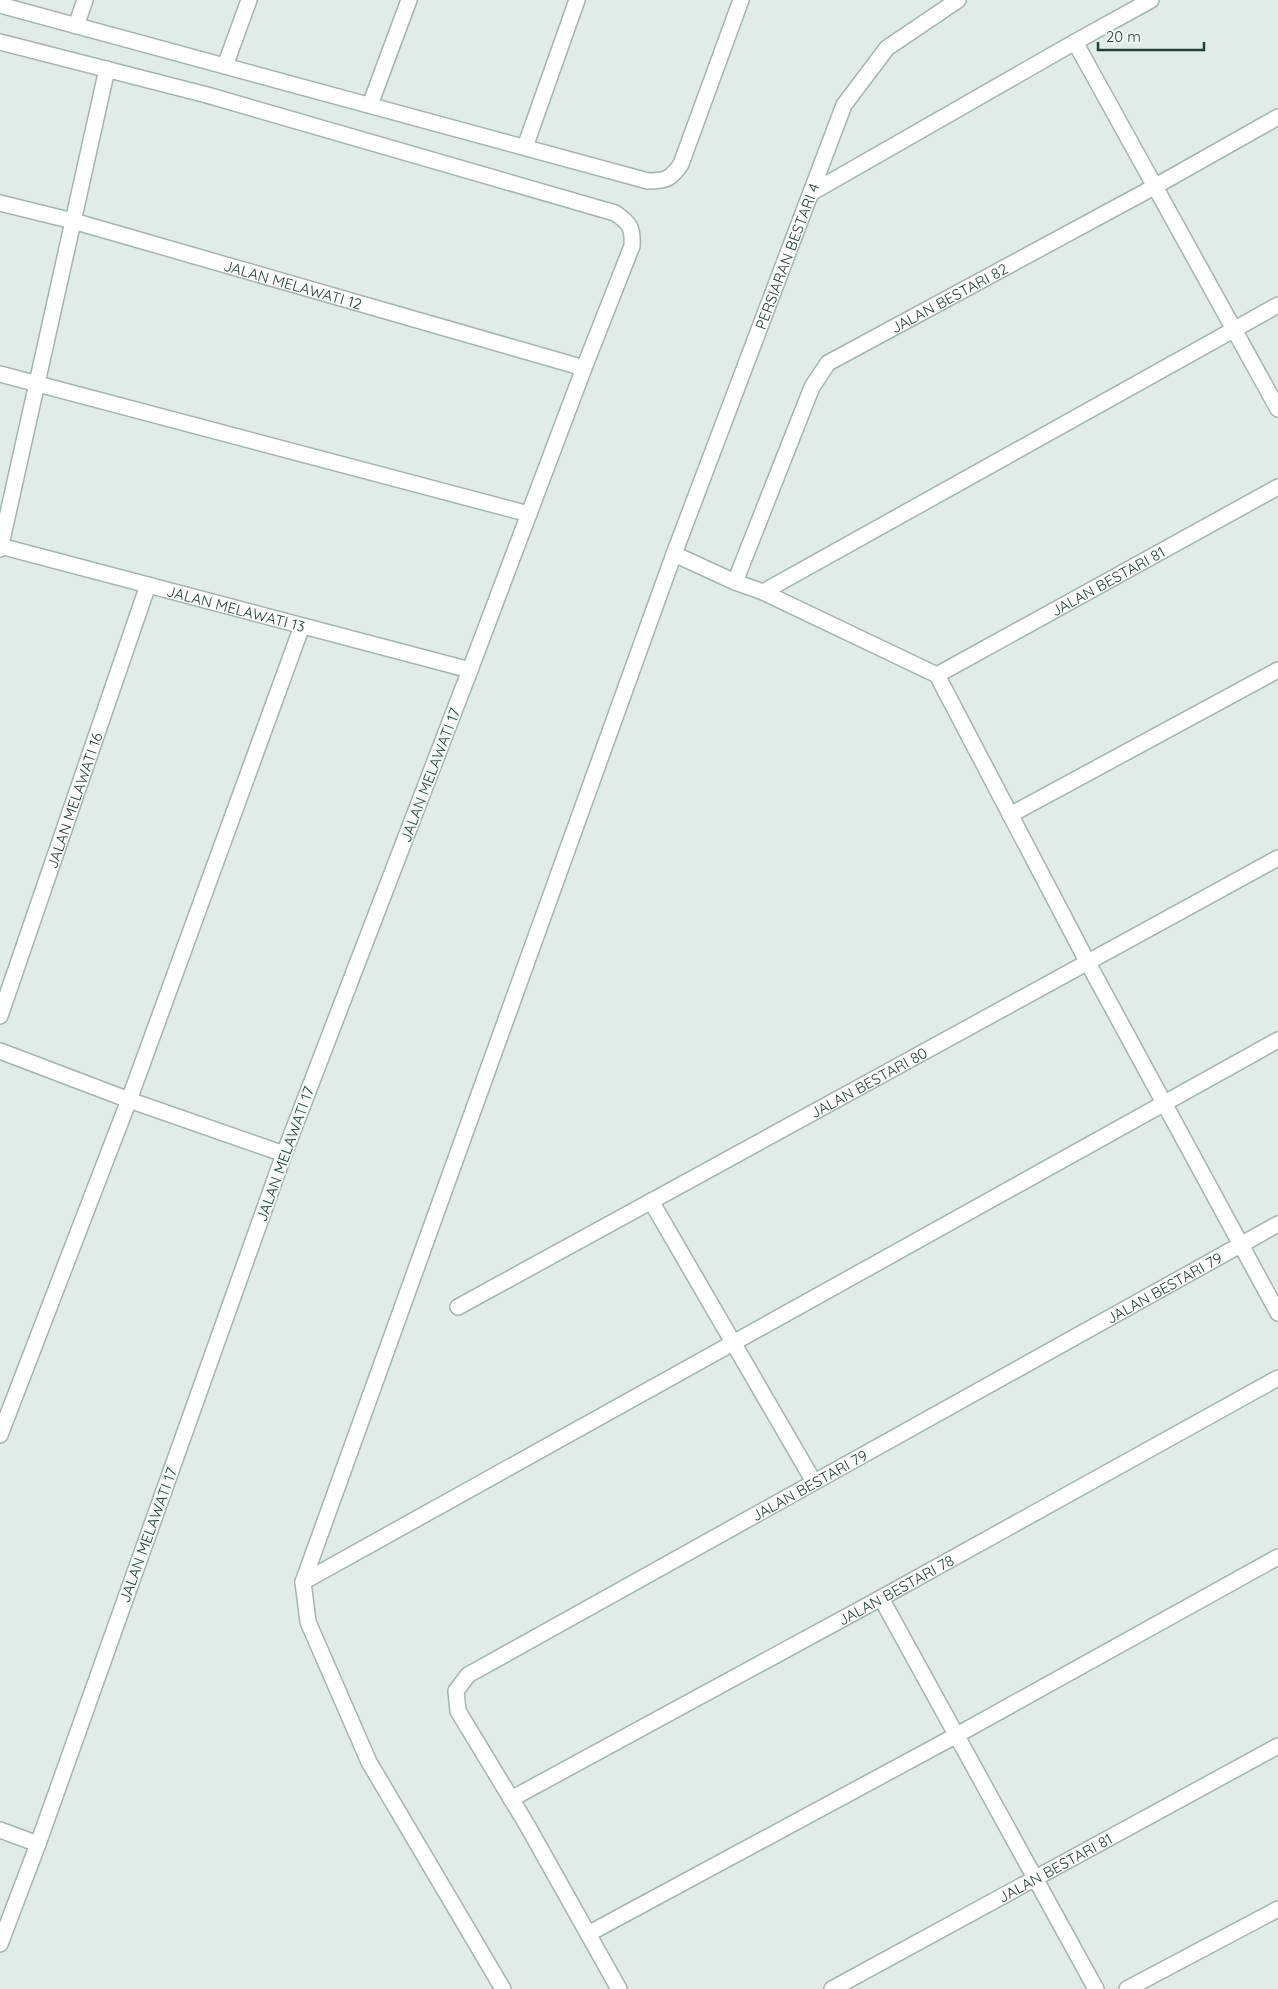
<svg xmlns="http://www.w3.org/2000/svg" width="1278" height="1989" font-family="Quicksand,sans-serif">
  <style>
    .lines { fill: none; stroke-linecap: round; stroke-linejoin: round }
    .lane-casing { stroke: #a4b4af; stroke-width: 18 }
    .street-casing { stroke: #a4b4af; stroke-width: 18 }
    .lane { stroke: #fff; stroke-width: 15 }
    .street { stroke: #fff; stroke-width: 15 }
    .labels { text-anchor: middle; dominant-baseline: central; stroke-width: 4; stroke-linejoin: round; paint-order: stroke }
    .street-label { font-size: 15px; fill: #213e37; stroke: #f2f9f5 }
  </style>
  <rect width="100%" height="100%" fill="#e1ece8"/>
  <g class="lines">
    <g class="lane-casing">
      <g id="lane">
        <path d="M0,5L648,181C666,181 671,179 681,164L741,0"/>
        <path d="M76,26L85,0"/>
        <path d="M0,42L207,95L615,213C630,223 633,228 632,246L584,368"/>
        <path d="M1075,42L1278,409"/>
        <path d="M370,105L409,0"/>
        <path d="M811,193L1075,42L1151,0"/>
        <path d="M0,374L529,514"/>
        <path d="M0,549L107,69"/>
        <path d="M763,592L1278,305"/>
        <path d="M1010,815L1278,670"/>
        <path d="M651,1201L814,1482"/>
        <path d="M0,1435L129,1100L302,626"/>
        <path d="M303,1582L1278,1040"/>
        <path d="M881,1598L1096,1989"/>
        <path d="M588,1934L957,1735L1278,1557"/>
        <path d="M1127,1989L1278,1909"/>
      </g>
    </g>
    <g class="street-casing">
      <g id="street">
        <path d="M225,66L249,0"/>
        <path d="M525,147L577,0"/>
        <path id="s1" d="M0,203L73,221L584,368L470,670L284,1154L38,1844L0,1944"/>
        <path id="s2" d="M0,546L470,670"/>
        <path d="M674,554L735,582L763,592L937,675L1088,963L1278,1313"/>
        <path id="s3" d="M735,582L812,387L828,363L1154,187L1278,117"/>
        <path id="s4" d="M937,675L1278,487"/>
        <path id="s5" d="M0,1016L148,585"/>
        <path d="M0,1051L129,1100L284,1154"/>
        <path id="s6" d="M458,1307L1278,858"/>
        <path id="s7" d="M511,1799L881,1598L1278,1378"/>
        <path d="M0,1830L38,1844"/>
        <path id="s8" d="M503,1989L369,1762L308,1622L303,1582L674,554L844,105L887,48L958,0"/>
        <path id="s9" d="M619,1989L527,1825L458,1711L456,1691L468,1675L1278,1224"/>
        <path id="s10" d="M832,1989L1278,1746"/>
      </g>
    </g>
    <use href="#lane" class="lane"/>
    <use href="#street" class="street"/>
  </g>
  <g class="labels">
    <g class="street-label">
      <text stroke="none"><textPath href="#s8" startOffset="1868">PERSIARAN BESTARI 4</textPath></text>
      <text stroke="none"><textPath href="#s1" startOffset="304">JALAN MELAWATI 12</textPath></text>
      <text stroke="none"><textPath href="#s3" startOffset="376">JALAN BESTARI 82</textPath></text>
      <text stroke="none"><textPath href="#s4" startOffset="195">JALAN BESTARI 81</textPath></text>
      <text stroke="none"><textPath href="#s2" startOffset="244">JALAN MELAWATI 13</textPath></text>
      <text transform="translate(430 775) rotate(-69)">JALAN MELAWATI 17</text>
      <text stroke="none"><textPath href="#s5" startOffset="228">JALAN MELAWATI 16</textPath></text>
      <text stroke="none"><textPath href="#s6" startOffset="468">JALAN BESTARI 80</textPath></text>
      <text transform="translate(285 1154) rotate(-70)">JALAN MELAWATI 17</text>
      <text stroke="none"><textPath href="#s9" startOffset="1158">JALAN BESTARI 79</textPath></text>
      <text stroke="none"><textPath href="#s9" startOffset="752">JALAN BESTARI 79</textPath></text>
      <text transform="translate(148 1535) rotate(-70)">JALAN MELAWATI 17</text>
      <text stroke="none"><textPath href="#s7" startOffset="438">JALAN BESTARI 78</textPath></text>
      <text stroke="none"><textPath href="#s10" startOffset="254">JALAN BESTARI 81</textPath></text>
    </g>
  </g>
  <path d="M1098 42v8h106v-8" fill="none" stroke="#213e37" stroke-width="2.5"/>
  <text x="1106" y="42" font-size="15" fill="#213e37" stroke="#f2f9f5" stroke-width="4" paint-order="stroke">20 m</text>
</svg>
